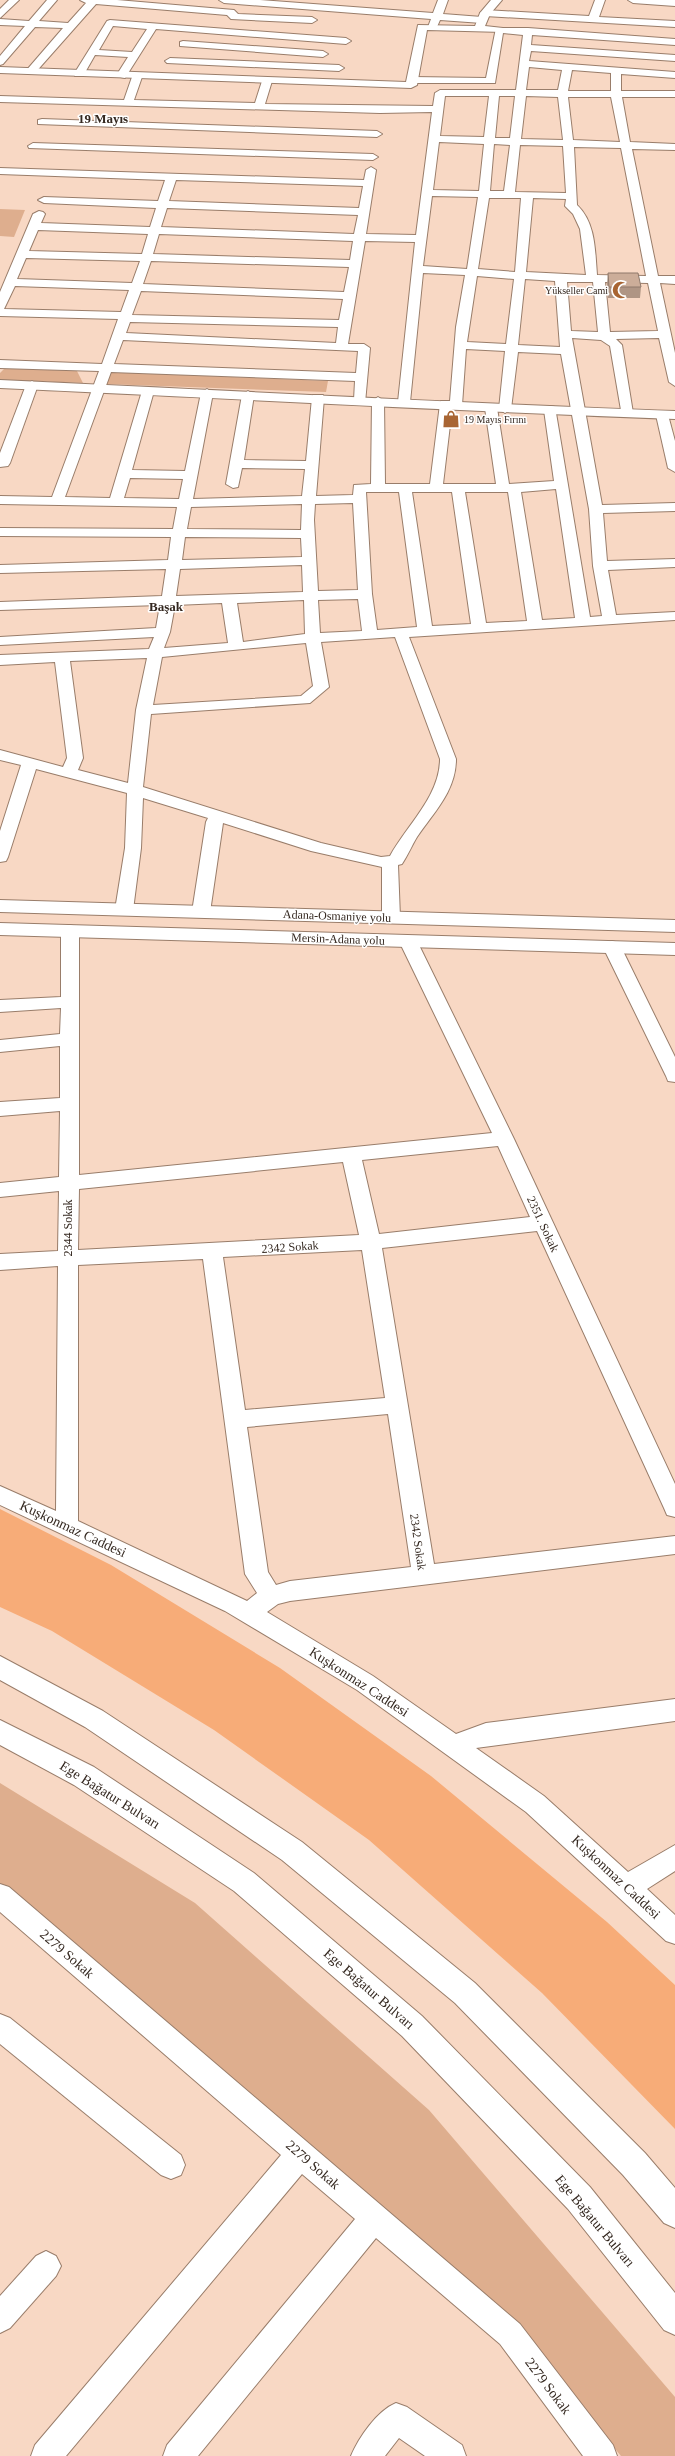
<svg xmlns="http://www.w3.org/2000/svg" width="675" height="2456" font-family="'Times New Roman',serif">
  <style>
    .green { fill: #deae8e }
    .water { fill: #f7ac78 }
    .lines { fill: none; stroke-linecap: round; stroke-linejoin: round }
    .minor-casing { stroke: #997d6a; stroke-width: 2 }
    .major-casing { stroke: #997d6a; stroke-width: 2 }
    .highway-casing { stroke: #997d6a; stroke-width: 2 }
    .minor { fill: #fff; fill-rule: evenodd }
    .major { fill: #fff; fill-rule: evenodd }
    .highway { fill: #fff; fill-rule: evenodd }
    .wall { fill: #af9584 }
    .building { fill: #ccad99; stroke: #8f796b }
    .labels { text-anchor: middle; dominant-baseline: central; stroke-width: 3; stroke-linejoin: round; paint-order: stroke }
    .far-poi-label { font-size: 10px; fill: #342820; stroke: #fff; text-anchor: end }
    .street-label { font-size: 12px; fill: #342820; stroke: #fff }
    .far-district-label { font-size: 13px; font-weight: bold; fill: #342820; stroke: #fff }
    .near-street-label { font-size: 14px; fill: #342820; stroke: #fff }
  </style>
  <rect width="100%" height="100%" fill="#f8d8c4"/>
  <g class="green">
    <path d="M0,209L25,210L14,237L0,236Z"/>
    <path d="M5,368L77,371L83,383L0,380V373Z"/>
    <path d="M110,372L328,381L326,392L106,384Z"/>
    <path d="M0,1783L195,1903L429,2110L675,2397V2456H621L501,2311L0,1888Z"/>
  </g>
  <path class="water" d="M0,1509L111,1565L280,1668L431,1776L607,1922L675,1985V2129L542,1993L369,1840L214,1730L52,1631L0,1607Z"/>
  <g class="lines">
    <g class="minor-casing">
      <g id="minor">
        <path d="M9,0H19L0,18V9Z"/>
        <path d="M47,0H57L39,21L68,23L86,3L80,0H117L234,10L238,14L312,17L317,20L312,23L231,19L227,15L96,4L34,74L25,72L63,28L35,27L3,64L0,65V56L25,26L0,25V19L29,21Z"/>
        <path d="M219,0H260L433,13L438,0H448L443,14L482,17L487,20L482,23L440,20L436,29L433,30L428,27L431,19L224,3Z"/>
        <path d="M595,0H605L599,17L675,21V27L485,16L480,13L485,10L589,16Z"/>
        <path d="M110,20L346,38L351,41L346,44L156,29L125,78L116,76L128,57L95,55L83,76H75L74,74L107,21ZM113,26L147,29L132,52L99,50Z"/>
        <path d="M496,28H528L675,39V45L532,35L531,45L675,55V61L531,51L529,61L675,72V78L621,74V91H675V97H622L630,142L675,144V150L632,149L658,276H675V284L660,283L675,353V386L669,382L659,338L616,339L622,345L633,413L627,417L622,416L610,346L601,340L572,338L602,505L675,503V511L603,513L607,561L675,559V567L608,570L616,615L675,612V620L409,637L456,759C456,791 434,812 417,837C412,845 408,855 402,864L398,865L400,918L397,922H385L382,918V867L311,851L223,823L210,912L207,916H195L192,912L206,822L208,818L143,798L141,848L133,910L130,914H118L115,910L125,848L127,793L36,769L8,857L6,861L0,862V831L21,765L0,760V750L63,767L67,758L55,662L0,665V655L149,649L154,637L0,645V637L156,628L160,605L0,610V602L162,596L166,569L0,573V565L168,560L171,537L0,536V528L173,529L177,507L0,504V496L52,497L99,371L0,368V360L102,364L118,319L0,316V292L33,214L39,211L43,212L45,214L41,223L150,227L156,208L44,203L38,200L44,197L158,201L165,180L0,174V168L364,180L366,170L371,167L376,170L366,234L416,235L432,112L380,113L0,102V96L124,100L132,77L137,74L142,77L134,100L255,103L262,81L267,78L272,81L265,104L433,106L435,93L440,90H516L523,35L503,33L495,83H412L407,80L412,77L486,78ZM529,67L562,70L558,90H526ZM572,70L611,73V91H568ZM445,96H489L484,137L440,136ZM499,96H515L510,138H495ZM526,96L558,97L563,140L521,139ZM568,97H611L620,142L573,140ZM439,142L484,144L479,191L433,190ZM494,144L510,145L504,191H490ZM520,145L563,146L566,193L515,192ZM574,147L621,148L646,276L597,275C595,251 596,223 577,205ZM176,180L363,186L359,208L169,201ZM432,196L478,197L467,269L423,266ZM489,198H521L515,272L478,269ZM533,198L566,199L565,206L573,214L580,229L586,275L526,272ZM167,208L358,215L354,234L161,227ZM38,230L148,234L142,254L29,251ZM159,234L353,241L350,260L153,254ZM365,241L415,242L398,402L399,405L404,406L410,402L423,273L465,275L456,327L450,401H441L440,404L430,484H385L384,401L378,397L372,401L371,484L354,485L353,495L316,496L324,398L323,395H313L312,398L306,461L244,460L254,395L248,391L242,395L226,484L233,488L238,487L242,468L305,469L302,496L193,499L213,393L207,389L201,393L185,471L132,470L154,391L148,387L142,391L110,498L65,497L111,372L355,381L354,400L355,403H365L370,348L364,344H348ZM26,258L140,261L132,283L17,279ZM151,261L349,267L344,292L143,284ZM477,276L514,279L506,344L467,342ZM525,279L555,281L560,347L518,345ZM567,282H593L598,332L571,331ZM605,282L648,283L658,331L610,332ZM15,286L129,290L121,312L4,309ZM141,291L343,299L339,320L132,315ZM130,322L338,327L336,343L126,333ZM123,340L358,351L356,373L114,364ZM466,349L505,351L499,409L505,413L511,409L518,352L561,354L589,509L593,566L602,616L590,617L555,407L550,406L544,410L554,481L509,484L497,408L491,404L485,408L496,484H443L452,408H461L462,405ZM130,478L183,479L179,499L124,498ZM556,489L575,618L542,620L521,492ZM366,492H399L417,627L377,630L372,594ZM412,492H452L471,624L432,626ZM465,492H508L527,621L486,623ZM353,503L358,590L318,591L314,520L315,504ZM302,504L301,530L187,529L191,507ZM185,537L301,538L302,557L182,560ZM302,565L303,592L176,596L180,569ZM358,599L362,631L320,633L318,600ZM304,600L305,634L243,642L237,603ZM222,603L228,643L164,648L170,632L175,605ZM395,637L440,759C440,796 407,825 390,856L381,857L321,843L143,787L151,714L310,703L329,687L321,642ZM306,643L313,686L301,696L153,705L162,657ZM147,658L136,710L128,783L78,770L83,758L70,661Z"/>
        <path d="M183,41L323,51L328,54L323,57L180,46V42Z"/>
        <path d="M170,58L339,65L344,68L339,71L167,63L165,61Z"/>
        <path d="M42,119L377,131L382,134L377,137L38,124V120Z"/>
        <path d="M33,143L373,154L378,157L373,160L29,148L28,146Z"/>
        <path d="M32,381L38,385L10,463L8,466L0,467V453L26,385Z"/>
        <path d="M662,411L668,415L675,441V472L668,468L656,415Z"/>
        <path d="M70,925L76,927L79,931V1175L492,1133L399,941L402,937H414L417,941L514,1139L675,1484V1517L667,1515L664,1508L537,1231L382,1248L434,1564L675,1536V1554L290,1601L278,1604L267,1612L373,1676L456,1734L486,1723L675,1699V1721L476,1748L544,1796L628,1872L675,1845V1871L647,1889L675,1915V1944L666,1941L526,1812L357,1690L225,1611L0,1505V1486L56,1511L58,1266L0,1270V1254L58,1251L59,1191L0,1197V1183L59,1177L60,1111L0,1116V1102L60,1098V1046L0,1052V1040L60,1034L61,1008L0,1012V1000L61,997V931L64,927ZM498,1146L530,1217L379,1234L362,1160ZM343,1162L359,1235L78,1250L79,1189ZM362,1250L385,1398L245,1410L223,1257ZM203,1259L245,1574L257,1593L247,1601L78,1521V1265ZM388,1414L411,1567L290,1581L276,1585L268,1572L247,1427Z"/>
        <path d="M612,941L618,943L621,947L675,1057V1082L668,1081L666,1076L603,947L606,943Z"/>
        <path d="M0,1884L9,1887L520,2324L613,2445L617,2456H583L500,2344L376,2238L198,2456H163L167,2445L355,2219L302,2174L66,2456H31L35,2445L281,2155L0,1912Z"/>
        <path d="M0,2014L10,2018L181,2155L185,2165L181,2175L171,2179L161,2175L0,2044Z"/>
        <path d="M46,2251L56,2256L61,2266L56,2276L10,2328L0,2333V2296L36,2256Z"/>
        <path d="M396,2403L407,2407L462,2445L466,2456H425L399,2438L385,2456H351C359,2437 377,2411 396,2403Z"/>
      </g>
    </g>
    <g class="major-casing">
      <g id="major">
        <path d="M491,0H502L490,14L485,26L503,28V32L427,30L417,85L411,88L0,73V67L406,82L418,25L475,26L480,13Z"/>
        <path d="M628,0H675V6L633,3Z"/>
        <path d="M0,380C225,390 450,403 675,411V419C450,411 225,398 0,388Z"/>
        <path d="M0,1656L103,1711L302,1842L475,1983L645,2153L675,2188V2228L664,2223L623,2175L455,2003L282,1860L85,1727L0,1680Z"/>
        <path d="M0,1720L94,1767L254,1873L422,2016L590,2187L675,2293V2335L664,2330L568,2209L402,2036L234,1891L74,1785L0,1745Z"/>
      </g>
    </g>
    <g class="highway-casing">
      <g id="highway">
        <path d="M0,900L675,920V932L0,912Z"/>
        <path d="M0,923L675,943V955L0,935Z"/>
      </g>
    </g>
    <use href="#minor" class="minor"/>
    <use href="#major" class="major"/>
    <use href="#highway" class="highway"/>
  </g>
  <path class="wall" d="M608,273L641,287L640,298H608L607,284Z"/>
  <path class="building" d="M608,273H638L641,287H609Z"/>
  <defs>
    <g id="mosque-bare" transform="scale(1.38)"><path d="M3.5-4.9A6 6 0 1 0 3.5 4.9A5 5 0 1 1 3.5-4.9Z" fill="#a86533" stroke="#fff" stroke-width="2.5" paint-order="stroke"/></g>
    <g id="shop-bare" transform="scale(1.38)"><path d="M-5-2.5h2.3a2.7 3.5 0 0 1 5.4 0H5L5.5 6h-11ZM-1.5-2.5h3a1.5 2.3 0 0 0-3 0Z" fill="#a86533" stroke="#fff" stroke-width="2.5" paint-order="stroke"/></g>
  </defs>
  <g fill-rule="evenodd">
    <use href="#mosque-bare" x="621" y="290"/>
    <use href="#shop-bare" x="451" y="419"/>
  </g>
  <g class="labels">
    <g class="far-poi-label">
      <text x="608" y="290">Yükseller Cami</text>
      <text x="464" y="419" text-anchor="start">19 Mayıs Fırını</text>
    </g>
    <g class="street-label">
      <text transform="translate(337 916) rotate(2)">Adana-Osmaniye yolu</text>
      <text transform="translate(338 939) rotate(2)">Mersin-Adana yolu</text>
      <text transform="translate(543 1224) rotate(65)">2351. Sokak</text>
      <text transform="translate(68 1228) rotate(-90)">2344 Sokak</text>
      <text transform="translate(290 1247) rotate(-4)">2342 Sokak</text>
      <text transform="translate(418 1542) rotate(82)">2342 Sokak</text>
    </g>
    <g class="far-district-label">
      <text x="103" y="118">19 Mayıs</text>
      <text x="166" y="606">Başak</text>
    </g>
    <g class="near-street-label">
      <text transform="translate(73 1529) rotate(25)">Kuşkonmaz Caddesi</text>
      <text transform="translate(359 1682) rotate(33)">Kuşkonmaz Caddesi</text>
      <text transform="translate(110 1795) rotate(32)">Ege Bağatur Bulvarı</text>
      <text transform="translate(616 1877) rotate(43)">Kuşkonmaz Caddesi</text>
      <text transform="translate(67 1954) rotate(41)">2279 Sokak</text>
      <text transform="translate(369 1989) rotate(41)">Ege Bağatur Bulvarı</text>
      <text transform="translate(313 2165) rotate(41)">2279 Sokak</text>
      <text transform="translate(595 2221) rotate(50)">Ege Bağatur Bulvarı</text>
      <text transform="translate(548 2386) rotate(53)">2279 Sokak</text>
    </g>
  </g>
</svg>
